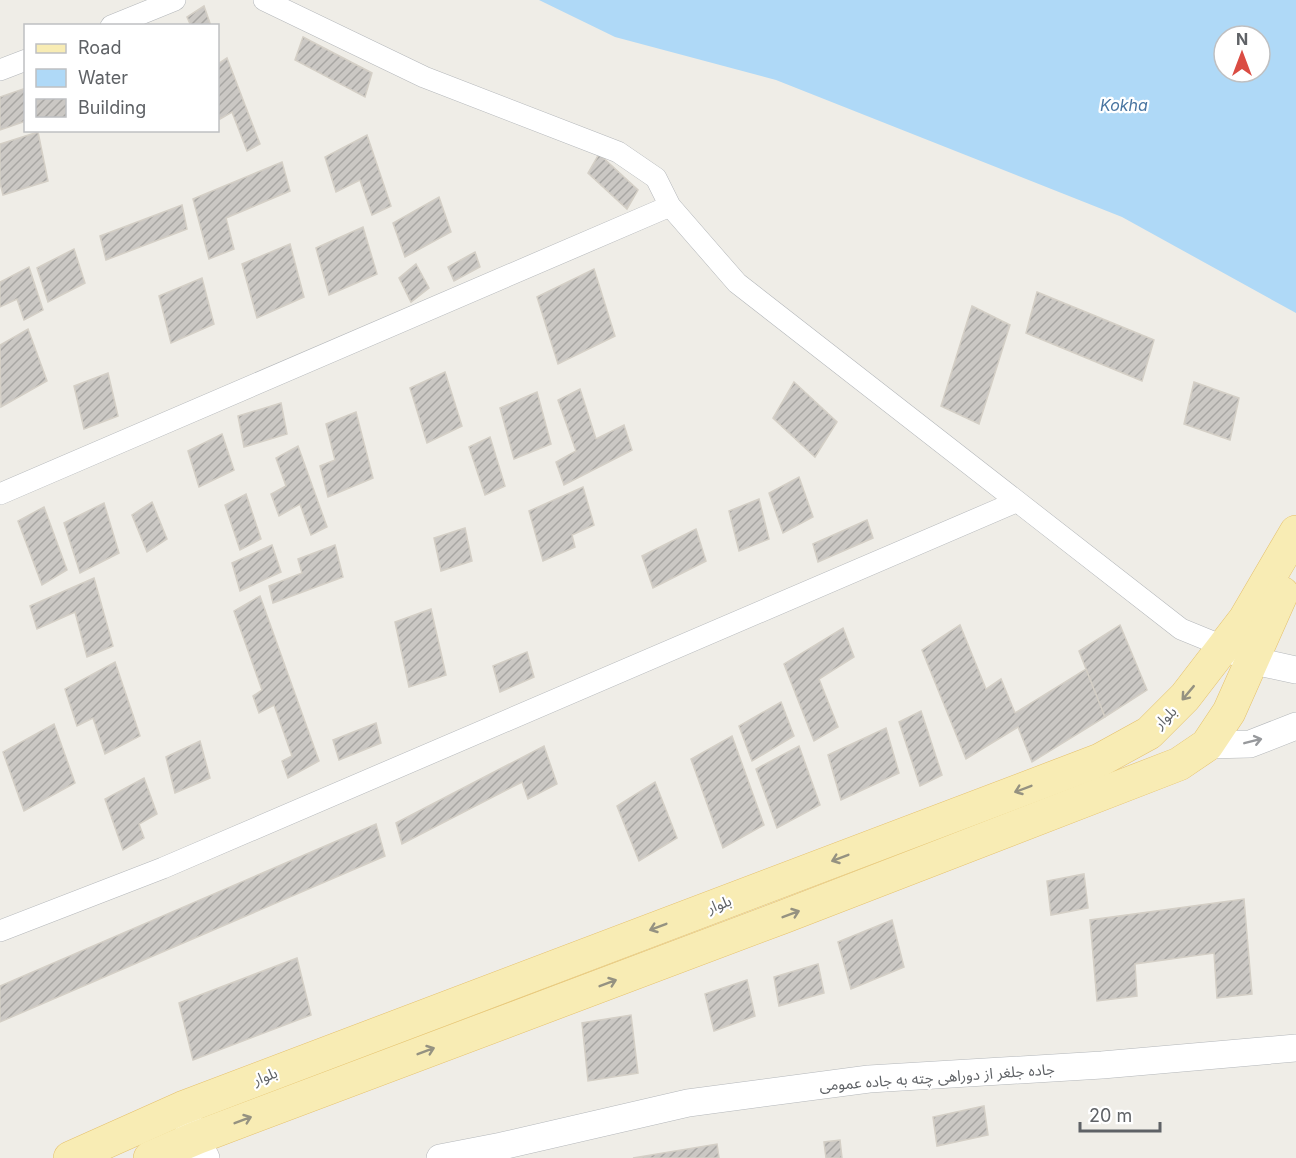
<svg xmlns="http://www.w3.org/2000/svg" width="1296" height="1158" font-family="Inter,'Noto Sans Arabic',sans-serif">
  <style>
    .water { fill: #afd9f7; fill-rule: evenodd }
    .building { fill: url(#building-hatch); stroke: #d4cfc6; stroke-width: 1.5 }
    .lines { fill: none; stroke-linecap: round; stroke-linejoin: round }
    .minor-casing { stroke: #b4b7ba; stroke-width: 22 }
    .tertiary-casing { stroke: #b4b7ba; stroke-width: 28 }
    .primary-casing { stroke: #e5c06b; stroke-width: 34 }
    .minor { stroke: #fff; stroke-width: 21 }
    .tertiary { stroke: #fff; stroke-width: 27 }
    .primary { stroke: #f8ecb4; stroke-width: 33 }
    .oneway { stroke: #959281 }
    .oneway2 { stroke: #97999c }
    .labels { text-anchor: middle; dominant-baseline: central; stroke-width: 4.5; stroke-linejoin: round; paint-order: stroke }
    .street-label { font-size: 15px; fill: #5f6266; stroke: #fff }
    .water-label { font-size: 16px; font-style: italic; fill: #4975a1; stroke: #fff }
  </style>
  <defs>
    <pattern id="building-hatch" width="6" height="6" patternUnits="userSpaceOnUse" patternTransform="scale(1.5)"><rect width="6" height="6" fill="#cbc8c4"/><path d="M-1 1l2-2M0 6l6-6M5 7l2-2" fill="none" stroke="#a8a6a3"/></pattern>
  </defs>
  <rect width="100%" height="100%" fill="#efede7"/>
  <path class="water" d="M539,0H1296V313L1122,217L776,80L615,37ZM1224,36H1260V72H1224Z"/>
  <g class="building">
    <path d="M204,6L211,26H191L187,17Z"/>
    <path d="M303,37L372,73L365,97L295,60Z"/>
    <path d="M227,58L260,144L247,151L232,112L220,119L218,112V64Z"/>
    <path d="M26,88V121L0,130V97Z"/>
    <path d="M38,132L48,181L3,195L0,183V144Z"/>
    <path d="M367,135L391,206L372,215L360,180L336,192L325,157Z"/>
    <path d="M599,154L638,190L627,209L588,173Z"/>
    <path d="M282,162L290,191L226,218L234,249L209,259L193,199Z"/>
    <path d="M439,197L451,232L405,257L393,223Z"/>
    <path d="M182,205L187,229L106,260L100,236Z"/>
    <path d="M363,227L377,274L329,295L316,248Z"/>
    <path d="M290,244L304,297L257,318L242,264Z"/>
    <path d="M74,249L85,283L48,302L37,268Z"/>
    <path d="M475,252L480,267L454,281L448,267Z"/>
    <path d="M416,264L429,288L411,302L399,278Z"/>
    <path d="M29,267L43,310L24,320L17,299L0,307V282Z"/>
    <path d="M594,269L615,336L558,364L537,297Z"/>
    <path d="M202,278L214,324L171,343L159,296Z"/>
    <path d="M1037,292L1154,340L1142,381L1026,333Z"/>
    <path d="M972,306L1010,325L979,424L941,406Z"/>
    <path d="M28,329L47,381L1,407L0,345Z"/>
    <path d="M445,372L462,426L427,443L410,388Z"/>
    <path d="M108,373L118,416L84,429L74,386Z"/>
    <path d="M794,382L837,422L815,457L773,418Z"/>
    <path d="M1194,382L1239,398L1230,440L1184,424Z"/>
    <path d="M580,389L596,439L624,425L632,450L564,485L556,462L576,451L558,400Z"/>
    <path d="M537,392L551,444L514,459L500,408Z"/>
    <path d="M281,403L287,434L244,447L238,416Z"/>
    <path d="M356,412L373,478L328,497L320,466L335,460L326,424Z"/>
    <path d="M222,434L234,470L199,487L188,451Z"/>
    <path d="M490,437L505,486L485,495L469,447Z"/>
    <path d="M298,446L327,527L311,535L300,504L279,516L271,494L286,486L276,458Z"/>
    <path d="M799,477L813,517L783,533L769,493Z"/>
    <path d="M583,487L594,525L572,535L575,547L543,561L529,511Z"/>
    <path d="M246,494L261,539L240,550L225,505Z"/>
    <path d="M759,499L769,539L739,551L729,511Z"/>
    <path d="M152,502L167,539L147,552L132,515Z"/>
    <path d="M104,503L119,553L80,573L64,523Z"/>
    <path d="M44,507L67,570L42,585L18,521Z"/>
    <path d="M867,520L873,538L818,562L813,544Z"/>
    <path d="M465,528L472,561L441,571L434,538Z"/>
    <path d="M696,529L706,561L653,588L642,556Z"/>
    <path d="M272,545L281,572L240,591L232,563Z"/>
    <path d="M335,545L343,577L273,603L269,586L302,573L298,559Z"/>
    <path d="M94,578L113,646L87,657L75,612L37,629L30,606Z"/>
    <path d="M260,596L319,761L288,778L282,761L292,756L274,705L259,713L253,696L262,690L234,611Z"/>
    <path d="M431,609L446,675L409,687L395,622Z"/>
    <path d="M960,625L986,689L1001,679L1015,713L1086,669L1105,717L1032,762L1018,727L966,759L922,650Z"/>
    <path d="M1120,625L1147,690L1105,717L1079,651Z"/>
    <path d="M843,628L854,657L819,679L838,727L814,741L784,664Z"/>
    <path d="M527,652L534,677L500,692L493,666Z"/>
    <path d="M115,662L140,736L105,754L93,718L77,726L65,689Z"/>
    <path d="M781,702L794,736L752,761L739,726Z"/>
    <path d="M921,711L942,775L920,786L899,722Z"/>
    <path d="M376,723L381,743L339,760L333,740Z"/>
    <path d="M54,724L75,783L24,811L3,752Z"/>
    <path d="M886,728L899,773L841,800L828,755Z"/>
    <path d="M732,736L764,825L723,848L691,759Z"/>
    <path d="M200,741L210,778L175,793L166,757Z"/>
    <path d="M544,746L557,784L528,799L522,782L402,844L396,823Z"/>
    <path d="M799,746L820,805L777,828L756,769Z"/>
    <path d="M144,778L157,814L139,824L144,838L123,850L105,799Z"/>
    <path d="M655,782L677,838L639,861L617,806Z"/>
    <path d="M376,824L385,856L0,1022V986Z"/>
    <path d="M1084,874L1088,908L1051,915L1047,881Z"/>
    <path d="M1244,899L1252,994L1217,998L1214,953L1135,964L1137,996L1097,1001L1090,920Z"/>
    <path d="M892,920L904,967L851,989L838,942Z"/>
    <path d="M297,958L311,1015L193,1060L179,1003Z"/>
    <path d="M818,964L824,993L779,1006L774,977Z"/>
    <path d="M747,980L755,1016L714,1031L705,994Z"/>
    <path d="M631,1015L638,1073L588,1081L582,1023Z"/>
    <path d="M984,1106L988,1135L937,1146L933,1117Z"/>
    <path d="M840,1140L842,1158H826L824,1142Z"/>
    <path d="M717,1144L719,1158H633Z"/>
  </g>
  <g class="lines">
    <g class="minor-casing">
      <g id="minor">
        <path d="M264,0L424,77L618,152L656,178L670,206L737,283L1181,629L1225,647"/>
        <path d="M111,26L175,0"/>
        <path d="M0,70L26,60"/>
        <path d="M0,494L670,206"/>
        <path d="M0,931L163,868L1016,502"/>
      </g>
    </g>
    <g class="tertiary-casing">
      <g id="tertiary">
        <path d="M1234,651L1254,661L1296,670"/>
        <path d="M1207,745L1250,744L1296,726"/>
        <path d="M187,1120L206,1158"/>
        <path d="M440,1158L502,1146L688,1103L869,1079L1102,1065L1296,1048"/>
      </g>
    </g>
    <g class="primary-casing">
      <g id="primary">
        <path d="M70,1158L182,1108L1100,760L1149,733L1185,697L1245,619L1296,532"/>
        <path d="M150,1158L196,1138L783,917L1179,764L1207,745L1229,712L1282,593"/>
      </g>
    </g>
    <use href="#minor" class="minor"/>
    <use href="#tertiary" class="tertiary"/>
    <use href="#primary" class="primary"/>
  </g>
  <defs><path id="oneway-shaft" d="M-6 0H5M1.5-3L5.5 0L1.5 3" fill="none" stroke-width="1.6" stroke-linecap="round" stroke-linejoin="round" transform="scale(1.5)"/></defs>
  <g class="oneway">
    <use href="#oneway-shaft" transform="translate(1188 693) rotate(130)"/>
    <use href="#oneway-shaft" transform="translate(1023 789) rotate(159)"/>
    <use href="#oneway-shaft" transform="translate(840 858) rotate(159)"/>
    <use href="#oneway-shaft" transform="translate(791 914) rotate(-21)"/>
    <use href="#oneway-shaft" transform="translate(658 927) rotate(159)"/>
    <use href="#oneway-shaft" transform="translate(608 983) rotate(-21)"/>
    <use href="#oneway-shaft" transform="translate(426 1051) rotate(-21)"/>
    <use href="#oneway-shaft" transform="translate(243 1120) rotate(-21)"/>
  </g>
  <use class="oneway2" href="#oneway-shaft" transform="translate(1253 741) rotate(-14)"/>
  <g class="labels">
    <g class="street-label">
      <text transform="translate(1165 717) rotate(-44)">بلوار</text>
      <text transform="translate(719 904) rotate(-21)">بلوار</text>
      <text transform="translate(265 1076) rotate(-21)">بلوار</text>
      <text transform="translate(937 1077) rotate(-4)">جاده جلغر از دوراهی چته به جاده عمومی</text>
    </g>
    <g class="water-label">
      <text x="1124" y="105">Kokha</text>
    </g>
  </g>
  <rect x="24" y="24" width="195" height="108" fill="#ffffff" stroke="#bfc0c2" stroke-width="1.5"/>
  <rect x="36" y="44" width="30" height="9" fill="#f8ecb4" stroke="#bfc0c2" stroke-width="1.5"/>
  <text x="78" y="54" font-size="18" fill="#5f6266">Road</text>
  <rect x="36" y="69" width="30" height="18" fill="#afd9f7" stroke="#bfc0c2" stroke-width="1.5"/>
  <text x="78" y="84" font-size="18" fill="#5f6266">Water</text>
  <rect x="36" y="99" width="30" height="18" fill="url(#building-hatch)" stroke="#bfc0c2" stroke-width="1.5"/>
  <text x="78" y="114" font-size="18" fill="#5f6266">Building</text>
  <g transform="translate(1242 54)"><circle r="28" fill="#ffffff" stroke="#bfc0c2" stroke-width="1.5"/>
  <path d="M0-4.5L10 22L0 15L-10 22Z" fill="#da4c43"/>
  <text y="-9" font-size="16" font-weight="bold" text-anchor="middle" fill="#5f6266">N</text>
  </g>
  <path d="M1080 1122v9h80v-9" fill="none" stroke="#5f6266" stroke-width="3"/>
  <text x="1089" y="1122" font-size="18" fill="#5f6266" stroke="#ffffff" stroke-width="4.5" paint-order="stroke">20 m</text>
</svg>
